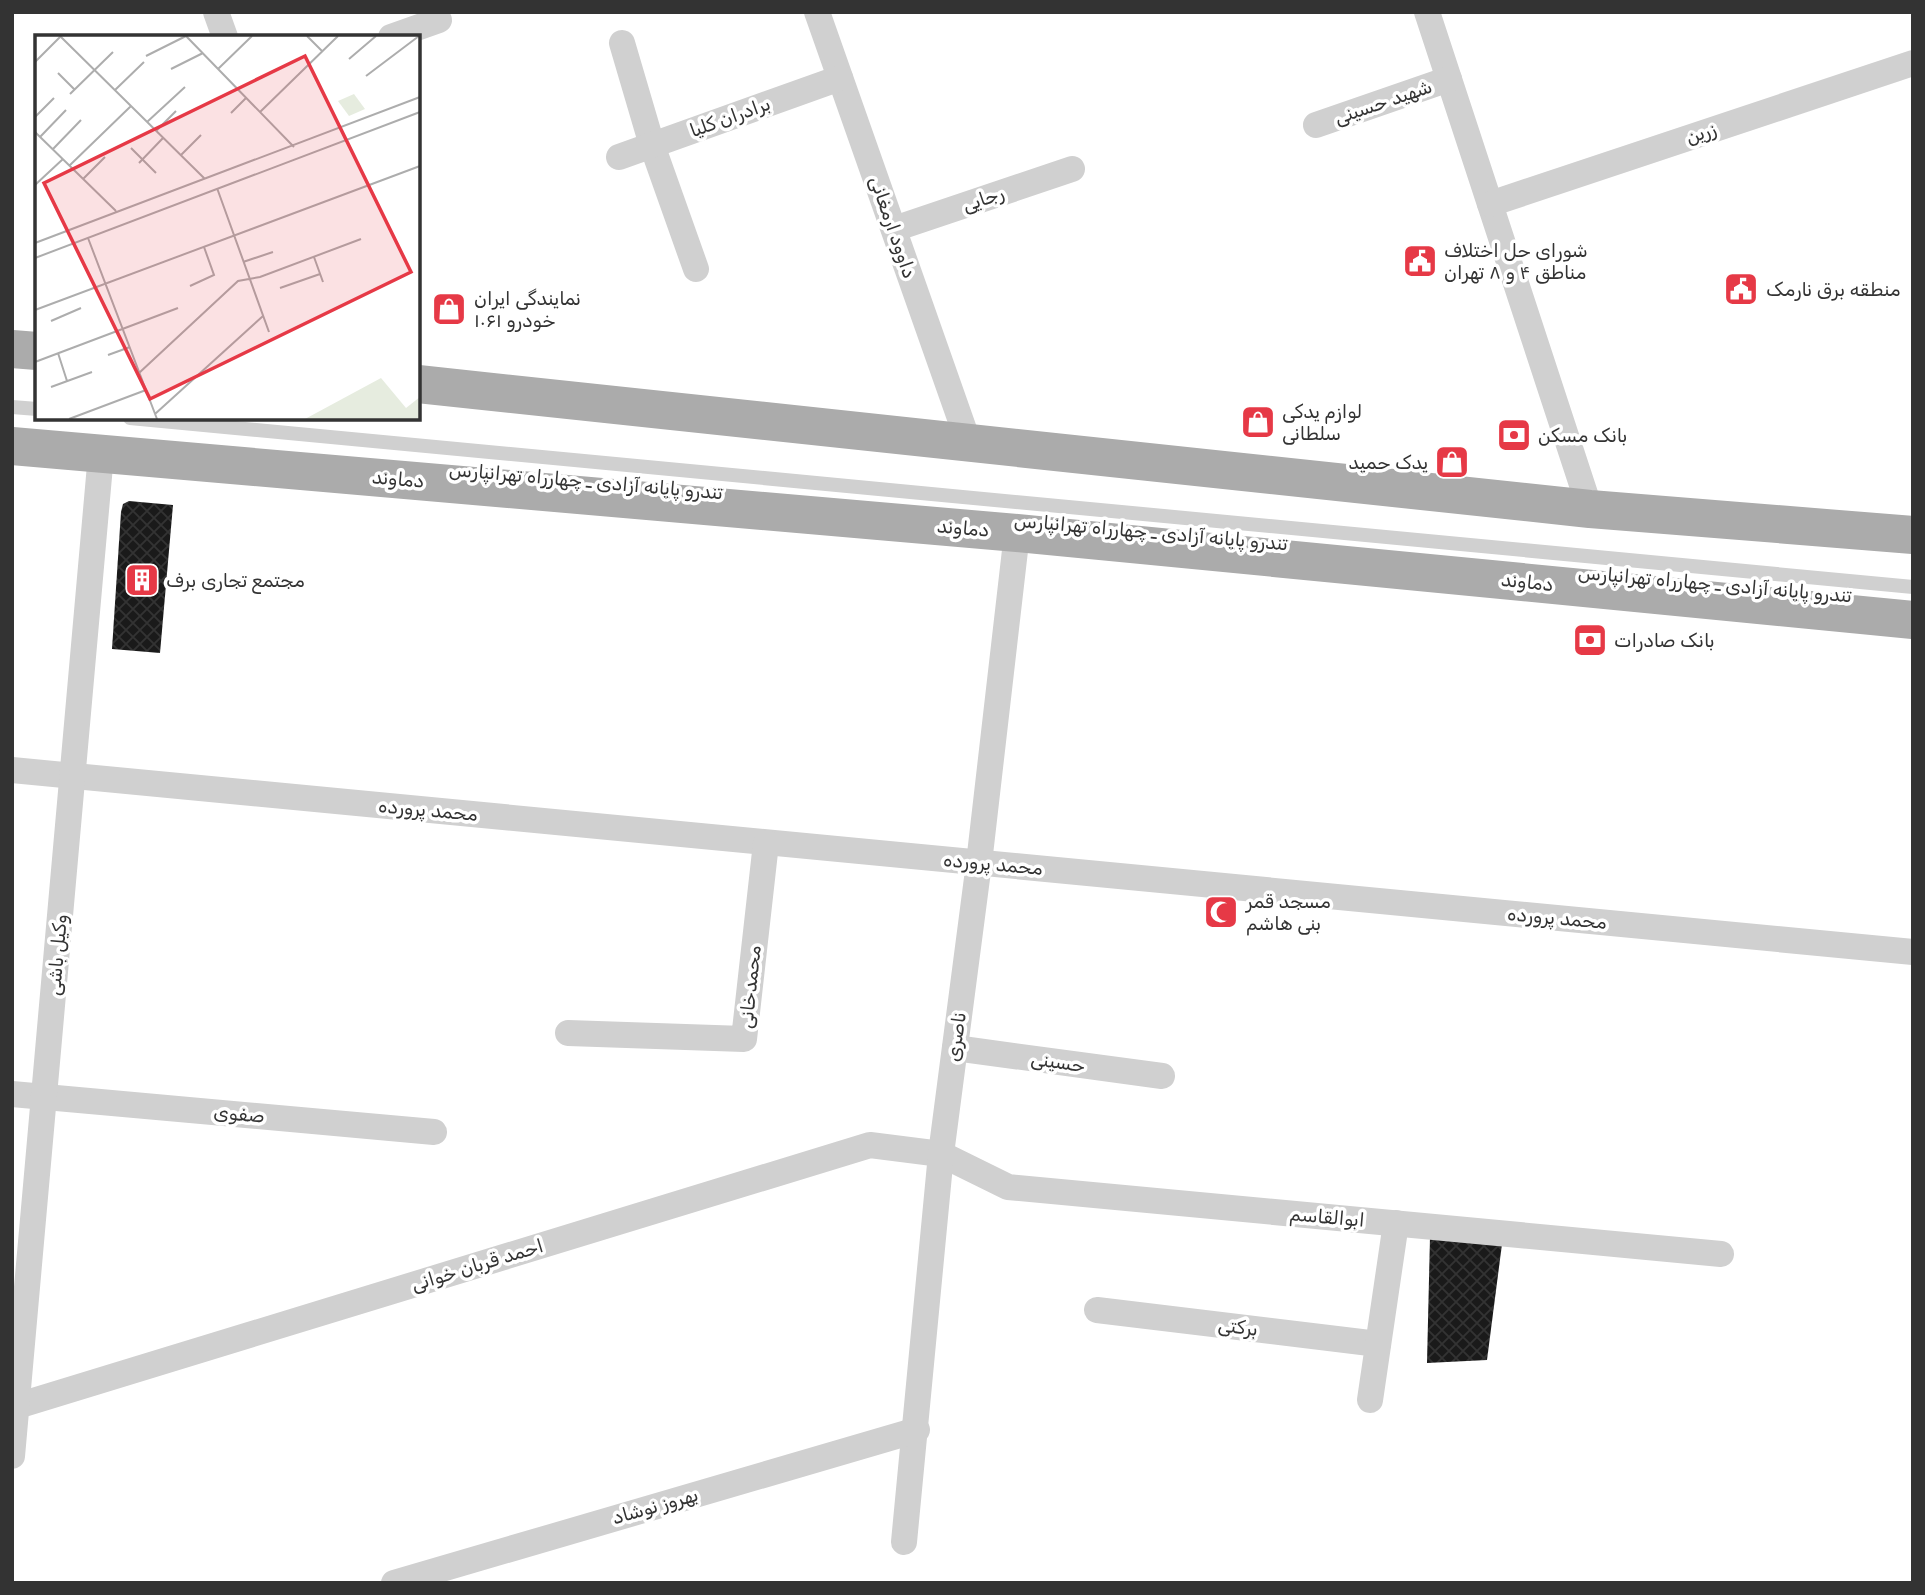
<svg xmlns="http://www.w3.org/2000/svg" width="1925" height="1595" font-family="Rubik,'Noto Sans Arabic',sans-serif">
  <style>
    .building { fill: url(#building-cross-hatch) }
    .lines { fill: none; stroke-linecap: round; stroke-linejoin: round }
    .service { stroke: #d0d0d0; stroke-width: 14 }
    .minor { stroke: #d0d0d0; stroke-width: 26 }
    .primary { stroke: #ababab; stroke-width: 38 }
    .labels { text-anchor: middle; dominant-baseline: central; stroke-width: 7; stroke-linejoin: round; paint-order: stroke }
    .street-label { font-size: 19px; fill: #333; stroke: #fff }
    .poi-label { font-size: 19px; fill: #333; stroke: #fff; text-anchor: start }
    .inset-road { fill: none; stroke: #adadad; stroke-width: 2 }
    .view { fill: #e63946; fill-opacity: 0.15; stroke: #e63946; stroke-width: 3.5 }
    .inset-edge { fill: none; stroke: #333; stroke-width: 3.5 }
  </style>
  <defs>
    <pattern id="building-cross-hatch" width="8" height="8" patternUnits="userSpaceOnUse" patternTransform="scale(1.75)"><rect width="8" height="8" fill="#1a1a1a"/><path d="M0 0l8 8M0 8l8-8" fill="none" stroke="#333"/></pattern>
  </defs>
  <rect width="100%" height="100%" fill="#fff"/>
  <g class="building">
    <path d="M129,501L173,505L160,653L112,649L121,512L123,504Z"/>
    <path d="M1430,1237L1502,1244L1487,1360L1427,1363Z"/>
  </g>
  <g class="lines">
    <g class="service">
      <path d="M12,407L37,409"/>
      <path d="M130,418L1913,587"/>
    </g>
    <g class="minor">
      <path d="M216,12L225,37"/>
      <path d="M817,12L968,441"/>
      <path d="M1427,12L1590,509"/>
      <path d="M391,37L439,20"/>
      <path d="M622,43L652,145L696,269"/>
      <path d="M1316,125L1449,79"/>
      <path d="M619,157L840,78"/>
      <path d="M1490,204L1913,63"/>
      <path d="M894,229L1072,169"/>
      <path d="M12,770L1913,952"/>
      <path d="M568,1033L744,1039L766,843"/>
      <path d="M955,1048L1162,1076"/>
      <path d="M12,1094L434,1132"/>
      <path d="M1097,1310L1378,1344"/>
      <path d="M1370,1400L1396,1223"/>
      <path d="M17,1406L870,1145L941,1154L1008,1187L1721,1254"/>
      <path d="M12,1456L101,454"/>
      <path d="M904,1542L941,1154L979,863L1017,533"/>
      <path d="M394,1583L917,1430"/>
    </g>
    <g class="primary">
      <path d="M12,349L37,351"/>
      <path d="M418,384L1590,509L1913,535"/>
      <path d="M12,446L1017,533L1913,620"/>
    </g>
  </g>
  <defs>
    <g id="civic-square" transform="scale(1.75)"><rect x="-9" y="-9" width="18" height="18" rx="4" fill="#e63946" stroke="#fff"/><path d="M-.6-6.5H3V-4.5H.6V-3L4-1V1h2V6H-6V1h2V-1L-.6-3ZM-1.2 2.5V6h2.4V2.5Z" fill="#fff"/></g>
    <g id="shop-square" transform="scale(1.75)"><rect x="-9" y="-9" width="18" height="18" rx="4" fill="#e63946" stroke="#fff"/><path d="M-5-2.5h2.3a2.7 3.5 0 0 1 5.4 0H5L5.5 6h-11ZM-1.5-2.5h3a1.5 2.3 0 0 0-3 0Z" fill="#fff"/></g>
    <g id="bank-square" transform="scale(1.75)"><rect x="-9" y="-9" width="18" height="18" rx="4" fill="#e63946" stroke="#fff"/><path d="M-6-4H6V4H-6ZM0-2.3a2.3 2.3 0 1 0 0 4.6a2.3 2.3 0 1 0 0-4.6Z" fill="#fff"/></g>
    <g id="building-square" transform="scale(1.75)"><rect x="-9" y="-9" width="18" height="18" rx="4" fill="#e63946" stroke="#fff"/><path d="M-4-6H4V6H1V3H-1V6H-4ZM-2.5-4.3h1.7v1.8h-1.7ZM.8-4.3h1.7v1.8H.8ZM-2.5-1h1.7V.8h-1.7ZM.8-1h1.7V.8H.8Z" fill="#fff"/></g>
    <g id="mosque-square" transform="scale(1.75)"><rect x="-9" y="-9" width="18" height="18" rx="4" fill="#e63946" stroke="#fff"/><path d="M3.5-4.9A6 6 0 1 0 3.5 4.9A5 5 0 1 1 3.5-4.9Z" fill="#fff"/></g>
  </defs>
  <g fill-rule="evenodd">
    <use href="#civic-square" x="1420" y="261"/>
    <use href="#civic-square" x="1741" y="289"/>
    <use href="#shop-square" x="449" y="309"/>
    <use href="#shop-square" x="1258" y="422"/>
    <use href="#bank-square" x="1514" y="435"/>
    <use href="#shop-square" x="1452" y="462"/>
    <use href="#building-square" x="142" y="580"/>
    <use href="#bank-square" x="1590" y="640"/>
    <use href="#mosque-square" x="1221" y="912"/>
  </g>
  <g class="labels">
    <g class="street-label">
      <text transform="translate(1383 102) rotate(-19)">شهید حسینی</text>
      <text transform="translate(730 117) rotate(-20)">برادران کلیا</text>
      <text transform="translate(1701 133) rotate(-18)">زرین</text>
      <text transform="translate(983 199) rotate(-19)">رجایی</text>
      <text transform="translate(893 227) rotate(71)">داوود ارمغانی</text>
      <text transform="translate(398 479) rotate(5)">دماوند</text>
      <text transform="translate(586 481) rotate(5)">تندرو پایانه آزادی ـ چهارراه تهرانپارس</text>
      <text transform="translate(963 528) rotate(5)">دماوند</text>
      <text transform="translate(1151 532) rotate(5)">تندرو پایانه آزادی ـ چهارراه تهرانپارس</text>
      <text transform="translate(1527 582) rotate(6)">دماوند</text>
      <text transform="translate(1715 584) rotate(5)">تندرو پایانه آزادی ـ چهارراه تهرانپارس</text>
      <text transform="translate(428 810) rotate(5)">محمد پرورده</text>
      <text transform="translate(993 864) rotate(5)">محمد پرورده</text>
      <text transform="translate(1557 918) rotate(5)">محمد پرورده</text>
      <text transform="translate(57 955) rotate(-85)">وکیل باشی</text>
      <text transform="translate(750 987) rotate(-84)">محمدخانی</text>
      <text transform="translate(956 1037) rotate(-82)">ناصری</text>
      <text transform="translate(1058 1062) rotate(8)">حسینی</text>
      <text transform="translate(239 1114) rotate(5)">صفوی</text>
      <text transform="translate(1327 1217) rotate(5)">ابوالقاسم</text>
      <text transform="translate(477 1265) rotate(-17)">احمد قربان خوانی</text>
      <text transform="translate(1238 1327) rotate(7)">برکتی</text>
      <text transform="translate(655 1506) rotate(-16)">بهروز نوشاد</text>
    </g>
    <g class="poi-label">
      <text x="1444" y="250">شورای حل اختلاف<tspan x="1444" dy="22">مناطق ۴ و ۸ تهران</tspan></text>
      <text x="1766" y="289">منطقه برق نارمک</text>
      <text x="474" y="298">نمایندگی ایران<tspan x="474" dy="22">خودرو ۱۰۶۱</tspan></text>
      <text x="1282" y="411">لوازم یدکی<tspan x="1282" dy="22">سلطانی</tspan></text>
      <text x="1538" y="435">بانک مسکن</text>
      <text x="1428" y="462" text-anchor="end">یدک حمید</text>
      <text x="166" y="580">مجتمع تجاری برف</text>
      <text x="1614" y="640">بانک صادرات</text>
      <text x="1246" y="901">مسجد قمر<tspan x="1246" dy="22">بنی هاشم</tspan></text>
    </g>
  </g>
  <g transform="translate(35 35)">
    <rect width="385" height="385" fill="#fff"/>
    <path d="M319,59L330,74L314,81L303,66Z" fill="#e6ecdf"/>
    <path d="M346,343L371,373L385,362V384H270Z" fill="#e6ecdf"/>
    <path class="inset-road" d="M25,1L170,144M151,1L259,112M272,1L287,16M111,21L151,1M314,24L341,1M0,27L26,1M136,34L168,18M183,34L217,1M23,38L40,55M331,41L384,1M80,55L109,27M35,59L78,17M225,77L303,1M196,78L211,63M0,82L19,63M112,87L150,52M121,96L141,76M0,97L81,176M5,102L31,75M96,113L121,138M18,114L46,85M146,120L166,100M104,128L128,103M34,131L96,71M48,144L70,122M0,150L28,124M182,153L234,297M53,203L122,384M0,208L385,62M279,222L288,247M0,223L385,77M208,227L238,217M155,251L179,240L169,212M245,253L285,239M0,275L385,131M16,286L46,273M23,318L32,346M73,320L95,312M0,327L143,273M104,338L203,246L225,242L326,204M16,352L57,337M120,379L228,281M34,384L111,355"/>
    <path class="view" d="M270,21L376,237L115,364L9,148Z"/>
    <rect width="385" height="385" class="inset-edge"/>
  </g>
  <rect width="1925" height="1595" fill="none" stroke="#333333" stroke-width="28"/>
</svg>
